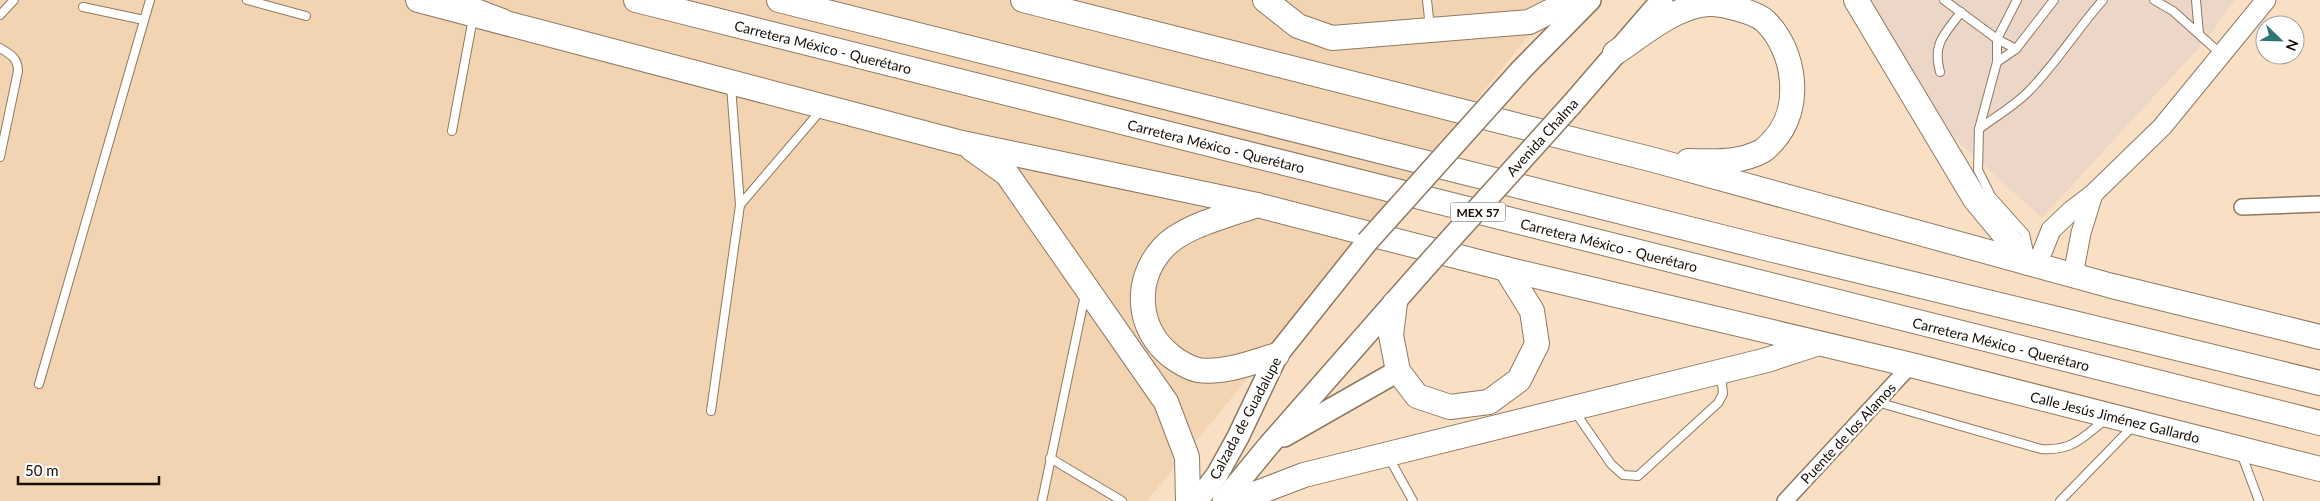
<svg xmlns="http://www.w3.org/2000/svg" width="2320" height="501" font-family="Lato,sans-serif">
  <style>
    .commercial { fill: #ebd6c8 }
    .built { fill: #f2d4b3 }
    .lines { fill: none; stroke-linecap: round; stroke-linejoin: round }
    .service-casing { stroke: #8f7960; stroke-width: 10 }
    .minor-casing { stroke: #8f7960; stroke-width: 18 }
    .tertiary-casing { stroke: #8f7960; stroke-width: 21 }
    .secondary-casing { stroke: #8f7960; stroke-width: 24 }
    .primary-casing { stroke: #8f7960; stroke-width: 26 }
    .trunk-casing { stroke: #8f7960; stroke-width: 26 }
    .service { stroke: #fff; stroke-width: 8 }
    .minor { stroke: #fff; stroke-width: 15 }
    .tertiary { stroke: #fff; stroke-width: 19 }
    .secondary { stroke: #fff; stroke-width: 21 }
    .primary { stroke: #fff; stroke-width: 24 }
    .trunk { stroke: #fff; stroke-width: 24 }
    .secondary-bridge-casing { stroke: #8f7960; stroke-width: 24; stroke-linecap: butt }
    .secondary-bridge { stroke: #fff; stroke-width: 21 }
    .labels { text-anchor: middle; dominant-baseline: central; stroke-width: 5; stroke-linejoin: round; paint-order: stroke }
    .shield { fill: #fff; stroke: #5c5650; stroke-width: 1 }
    .shield-label { font-size: 12px; font-weight: bold; fill: #160e05 }
    .street-label { font-size: 14px; fill: #160e05; stroke: #fff }
  </style>
  <rect width="100%" height="100%" fill="#f9e0c5"/>
  <path class="commercial" d="M1866,0H2235L2205,41L2042,218L1955,139Z"/>
  <path class="built" d="M0,0H1558L1147,501H0Z"/>
  <g class="lines">
    <g class="service-casing">
      <g id="service">
        <path d="M247,0L306,16"/>
        <path d="M1427,0L1430,28"/>
        <path d="M1944,0L1997,39L2016,49"/>
        <path d="M2017,0L1997,39V62L1979,129L1978,170L1991,196L2025,234L2029,252"/>
        <path d="M2154,0L2173,11L2222,55"/>
        <path d="M2196,0L2199,34"/>
        <path d="M83,7L144,20"/>
        <path d="M0,15L14,0"/>
        <path d="M0,48C10,54 18,58 18,71L0,157"/>
        <path d="M1997,62L2016,49L2054,0"/>
        <path d="M1940,72C1932,43 1945,34 1961,12"/>
        <path d="M1979,129C1995,117 2014,106 2028,92C2056,64 2077,29 2103,0"/>
        <path d="M452,131L473,18"/>
        <path d="M740,205L822,109"/>
        <path d="M39,384L150,0"/>
        <path d="M1877,402L2041,449C2073,451 2082,438 2106,419"/>
        <path d="M711,411L740,205L731,86"/>
        <path d="M1575,412L1611,464L1623,475L1638,476L1718,403L1723,394L1722,384L1715,377"/>
        <path d="M2241,453L2259,501"/>
        <path d="M1388,456L1413,501"/>
        <path d="M1050,458L1122,501"/>
        <path d="M1042,501L1085,295"/>
        <path d="M2060,501L2133,426"/>
      </g>
    </g>
    <g class="minor-casing">
      <g id="minor">
        <path d="M2242,207L2320,204"/>
        <path d="M1785,501L1911,365"/>
      </g>
    </g>
    <g class="tertiary-casing">
      <g id="tertiary">
        <path d="M2037,265L2051,230L2072,210L2093,194L2162,127L2266,0"/>
        <path d="M2073,275L2081,233L2093,194"/>
      </g>
    </g>
    <g class="secondary-casing">
      <g id="secondary">
        <path d="M1521,70L1590,0"/>
        <path d="M1572,104L1662,0"/>
        <path d="M1284,436L1398,371"/>
        <path d="M1197,501L1217,475L1238,437L1277,355L1367,242"/>
        <path d="M1223,501L1269,445L1421,272"/>
      </g>
    </g>
    <g class="primary-casing">
      <g id="primary">
        <path d="M418,0L962,143L1257,205L1506,269L1911,365L2320,469"/>
        <path d="M1023,0L1654,160L2112,286L2320,337"/>
        <path d="M1265,0L1298,26L1332,38L1529,22L1573,0"/>
        <path d="M1856,0L1975,199L2028,263"/>
        <path d="M1615,53C1641,36 1675,6 1708,4C1721,3 1755,12 1765,21C1796,51 1803,109 1773,141C1769,145 1766,149 1762,151C1738,164 1713,161 1688,161"/>
        <path d="M972,149L1007,174L1166,402L1187,457L1188,501"/>
        <path d="M1257,205C1230,215 1182,226 1163,248C1133,281 1137,329 1171,356C1179,362 1189,368 1198,370C1223,374 1253,362 1277,355"/>
        <path d="M1395,303L1391,335L1398,371L1417,396L1450,407L1489,402L1519,380L1537,344L1532,311L1506,269"/>
        <path d="M1246,501L1257,493L1304,475L1767,360L1816,344"/>
      </g>
    </g>
    <g class="trunk-casing">
      <g id="trunk">
        <path d="M447,0L502,21"/>
        <path d="M636,0L2320,423"/>
        <path d="M779,0L1769,249L2320,383"/>
      </g>
    </g>
    <use href="#service" class="service"/>
    <use href="#minor" class="minor"/>
    <use href="#tertiary" class="tertiary"/>
    <use href="#secondary" class="secondary"/>
    <use href="#primary" class="primary"/>
    <use href="#trunk" class="trunk"/>
    <g class="secondary-bridge-casing">
      <g id="secondary-bridge">
        <path d="M1367,242L1521,70"/>
        <path d="M1421,272L1572,104"/>
      </g>
    </g>
    <use href="#secondary-bridge" class="secondary-bridge"/>
  </g>
  <g class="labels">
    <rect class="shield" x="1450.5" y="202.5" width="55" height="19" rx="4"/>
    <g class="shield-label">
      <text x="1478" y="212">MEX 57</text>
    </g>
    <g class="street-label">
      <text transform="translate(823 47) rotate(14)">Carretera México - Querétaro</text>
      <text transform="translate(1542 137) rotate(-48)">Avenida Chalma</text>
      <text transform="translate(1216 146) rotate(14)">Carretera México - Querétaro</text>
      <text transform="translate(1609 245) rotate(14)">Carretera México - Querétaro</text>
      <text transform="translate(2001 344) rotate(14)">Carretera México - Querétaro</text>
      <text transform="translate(2115 417) rotate(14)">Calle Jesús Jiménez Gallardo</text>
      <text transform="translate(1245 418) rotate(-62)">Calzada de Guadalupe</text>
      <text transform="translate(1848 433) rotate(-47)">Puente de los Alamos</text>
    </g>
  </g>
  <g transform="translate(2280 40) rotate(113)"><circle r="24" fill="#ffffff" stroke="#a29f9b"/>
  <path d="M0-4L9 19L0 12L-9 19Z" fill="#2d7674"/>
  <text y="-8" font-size="14" font-weight="bold" text-anchor="middle" fill="#160e05">N</text>
  </g>
  <path d="M18 476v8h141v-8" fill="none" stroke="#160e05" stroke-width="2.5"/>
  <text x="25" y="476" font-size="15" fill="#160e05" stroke="#ffffff" stroke-width="4" paint-order="stroke">50 m</text>
</svg>
